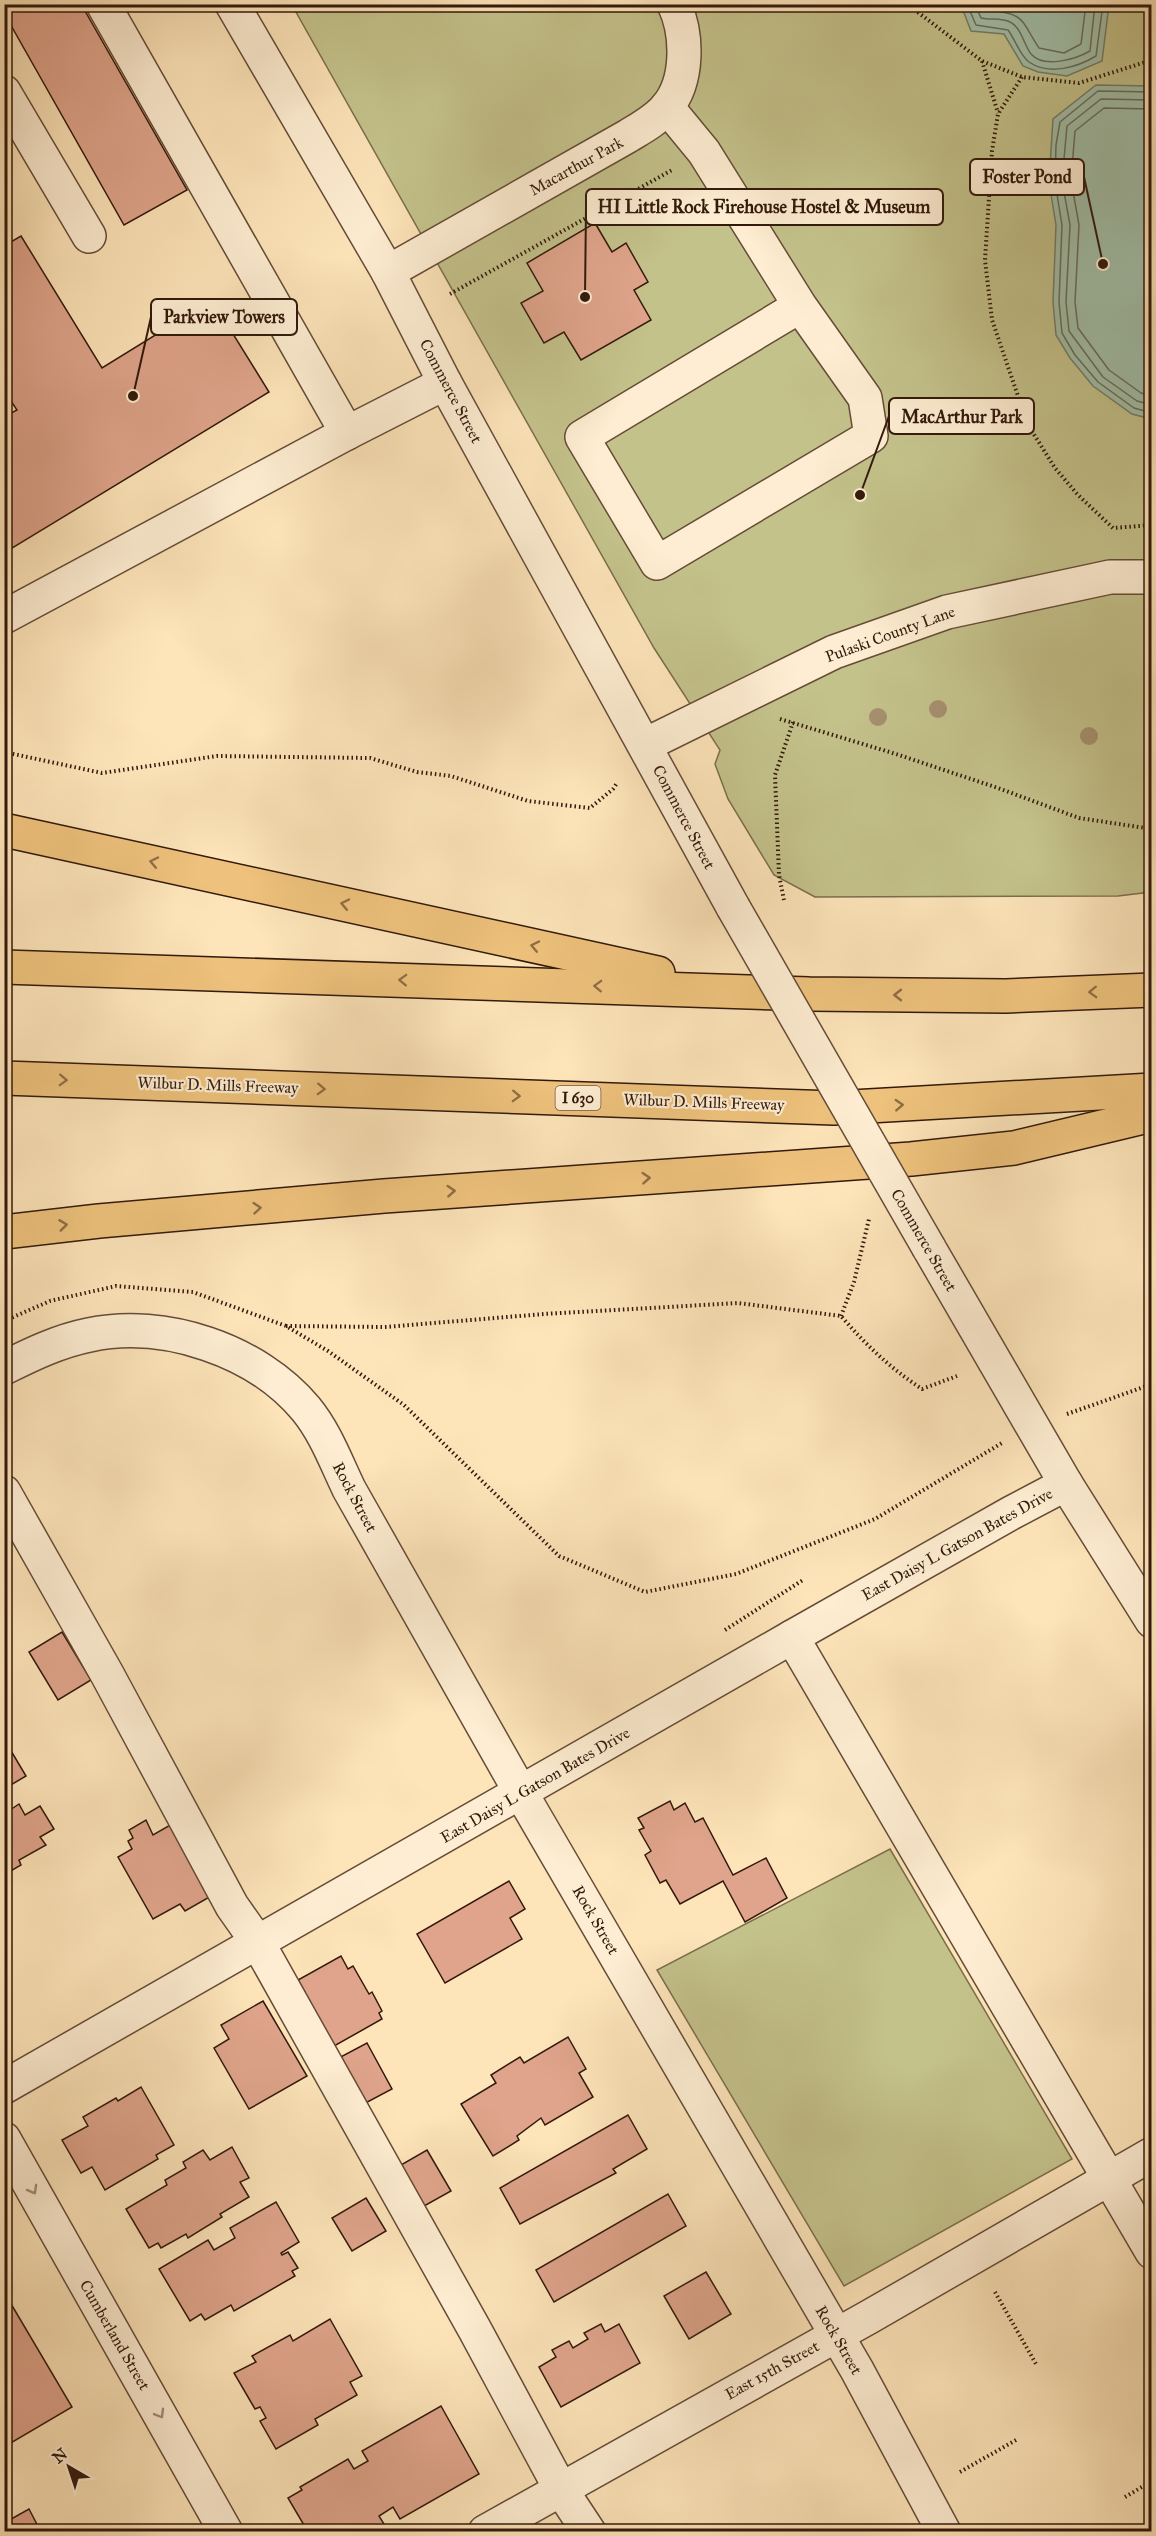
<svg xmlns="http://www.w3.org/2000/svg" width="1156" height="2536" font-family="'IM FELL Great Primer',serif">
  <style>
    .green { fill: #c4c28b; stroke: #7b6e4c; stroke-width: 1.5 }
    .water { fill: #a1bfa9; stroke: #757d6a; stroke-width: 1.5 }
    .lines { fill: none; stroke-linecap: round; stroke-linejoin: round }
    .shore { stroke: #6a6c5a; stroke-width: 1.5 }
    .building { fill: #dfa48b; stroke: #32190c; stroke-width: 1.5 }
    .minor-casing { stroke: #654c37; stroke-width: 36 }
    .highway-casing { stroke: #32190c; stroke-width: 36 }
    .path { stroke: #32190c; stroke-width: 4; stroke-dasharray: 1.5 3; stroke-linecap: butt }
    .minor { stroke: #feedd2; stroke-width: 33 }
    .highway { stroke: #eec27c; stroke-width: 33 }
    .minor-bridge-casing { stroke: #654c37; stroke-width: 36; stroke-linecap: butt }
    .minor-bridge { stroke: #feedd2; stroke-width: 33 }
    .tree { fill: #a6906f }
    .oneway { stroke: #906e44 }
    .oneway2 { stroke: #a28e79 }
    .labels { text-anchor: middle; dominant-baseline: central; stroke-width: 4.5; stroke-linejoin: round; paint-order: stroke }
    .shield { fill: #feedd2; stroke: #6f5947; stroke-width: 1.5 }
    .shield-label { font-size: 15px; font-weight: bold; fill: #32190c }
    .street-label { font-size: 16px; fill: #32190c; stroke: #feedd2 }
    .leader { fill: none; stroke: #32190c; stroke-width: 2 }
    .callout-dot { fill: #32190c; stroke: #feedd2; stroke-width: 2 }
    .callout { fill: #feedd2; stroke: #32190c; stroke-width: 2 }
    .callout-label { font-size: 18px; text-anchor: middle; font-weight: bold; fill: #32190c }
  </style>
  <rect width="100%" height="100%" fill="#fde4b9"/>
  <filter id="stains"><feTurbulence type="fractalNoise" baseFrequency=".00333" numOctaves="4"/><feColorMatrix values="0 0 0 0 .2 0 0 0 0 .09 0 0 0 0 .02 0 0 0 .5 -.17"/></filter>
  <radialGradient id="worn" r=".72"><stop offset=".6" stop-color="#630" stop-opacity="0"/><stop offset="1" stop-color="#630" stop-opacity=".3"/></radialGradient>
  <g class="green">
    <path d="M292,5H1151V892L1118,896L815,897L774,875L728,799L715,764L720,750L654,648Z"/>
    <path d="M890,1849L1072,2159L844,2286L657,1970Z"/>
  </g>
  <g class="water">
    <path d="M961,5H1109L1102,61L1067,76L1038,72L1023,66L1004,34L971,31Z"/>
    <path d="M1096,85L1151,86V419L1132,414L1093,386L1070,358L1056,335L1053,302L1056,225L1049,182L1053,119Z"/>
  </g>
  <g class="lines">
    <g class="shore">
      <path d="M967,4L976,25L1008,30C1015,39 1020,56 1029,62C1049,76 1078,67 1096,56L1103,4"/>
      <path d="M975,4L981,18C990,20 1002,18 1010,22C1021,27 1024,45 1031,54C1044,69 1076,59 1090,51L1095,4"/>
      <path d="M985,4L988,10C1026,14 1020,19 1039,48L1064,53L1081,44L1086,4"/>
      <path d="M1152,92L1098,91L1060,122L1056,145L1055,182L1062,225L1059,302L1062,333L1075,355L1098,382L1134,408L1152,413"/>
      <path d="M1152,100L1101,99L1067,126L1062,181L1070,225L1066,302L1069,331L1103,377L1137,401L1152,405"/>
      <path d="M1152,109L1104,108L1075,131L1071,180L1079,225L1075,302L1078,328L1109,370L1141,393L1152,396"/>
    </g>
  </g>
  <g class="building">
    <path d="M4,4H81L187,190L124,225L4,13Z"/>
    <path d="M595,223L612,252L626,243L648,282L634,290L651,320L581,360L564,332L544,343L521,303L543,291L527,263Z"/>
    <path d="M21,236L102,368L212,300L269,392L4,553V417L17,410L11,401L4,405V246Z"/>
    <path d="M62,1632L91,1680L58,1700L29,1652Z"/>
    <path d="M4,1739L26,1776L4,1789Z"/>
    <path d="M670,1801L674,1810L685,1803L695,1822L703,1818L733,1875L766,1858L787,1898L745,1922L723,1881L680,1904L666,1880L660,1883L645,1855L651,1851L639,1830L644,1828L638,1818Z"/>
    <path d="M19,1804L25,1815L40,1806L54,1829L40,1837L46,1845L19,1860L21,1865L4,1875V1807L7,1805L10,1810Z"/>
    <path d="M146,1820L153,1835L172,1824L213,1895L185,1911L180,1904L153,1919L118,1857L132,1849L128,1841L133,1838L129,1830Z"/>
    <path d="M509,1881L525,1909L510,1918L522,1939L445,1983L417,1934Z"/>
    <path d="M341,1956L348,1969L353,1966L369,1994L372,1992L382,2011L379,2013L382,2019L327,2050L298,1997L305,1992L298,1980Z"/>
    <path d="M263,2001L307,2076L249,2109L214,2048L229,2039L221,2025Z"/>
    <path d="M568,2037L586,2069L579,2073L593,2097L545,2125L541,2118L517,2136L519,2140L493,2156L461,2104L496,2083L491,2075L520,2057L524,2063Z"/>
    <path d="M367,2043L392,2089L358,2107L333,2061Z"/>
    <path d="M141,2087L174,2145L156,2155L158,2159L105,2190L92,2167L81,2173L62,2140L88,2126L83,2117L116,2098L118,2101Z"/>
    <path d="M628,2115L647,2149L613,2169L616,2173L520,2224L500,2188Z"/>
    <path d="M232,2147L249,2178L240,2182L249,2197L220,2214L222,2217L188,2238L186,2234L161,2248L158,2243L149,2248L126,2209L167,2185L165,2180L186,2168L183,2162L203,2150L210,2160Z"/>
    <path d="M427,2150L451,2191L417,2210L394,2169Z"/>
    <path d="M668,2194L686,2226L554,2302L536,2270Z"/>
    <path d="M366,2198L386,2231L352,2251L332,2218Z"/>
    <path d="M276,2202L299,2242L281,2253L282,2255L288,2252L298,2268L292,2271L295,2276L234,2311L231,2305L205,2320L201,2314L190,2321L159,2269L208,2240L214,2250L235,2238L230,2228Z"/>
    <path d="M706,2272L731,2314L689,2339L664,2296Z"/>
    <path d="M4,2292L72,2407L4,2447Z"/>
    <path d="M330,2319L362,2376L350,2382L357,2395L315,2419L318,2425L276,2449L260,2421L266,2418L260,2407L255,2409L234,2373L256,2362L252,2356L290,2335L293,2341Z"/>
    <path d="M601,2324L605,2332L619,2324L640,2363L561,2407L539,2367L556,2357L552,2350L569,2341L573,2348L588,2339L584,2333Z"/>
    <path d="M441,2406L479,2474L400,2519L393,2507L379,2516L387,2529L382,2532H308L288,2498L302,2490L300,2487L348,2459L354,2469L368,2461L362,2451Z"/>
    <path d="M29,2509L41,2532H4V2523Z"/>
  </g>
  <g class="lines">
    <g class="minor-casing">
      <g id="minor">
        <path d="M103,4L347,433"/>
        <path d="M232,4L388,272L445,383L733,907"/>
        <path d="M4,92L89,236"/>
        <path d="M667,107L704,152L800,306L865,398L871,436L657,563L582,437L800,306"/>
        <path d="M388,272L628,136C641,128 656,120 666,108C689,82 688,34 674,4"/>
        <path d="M4,617L347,433L445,383"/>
        <path d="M645,745L834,652L947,612L1110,577H1152"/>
        <path d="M929,1248L1066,1484L1152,1621"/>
        <path d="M4,1368C32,1354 59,1341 89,1335C164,1319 257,1350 306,1409C325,1432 336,1462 349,1489L521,1793L857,2370L944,2532"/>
        <path d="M4,1492L107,1674L232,1906L258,1943L475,2330L560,2488L589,2532"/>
        <path d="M792,1637L1152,2252"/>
        <path d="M4,2087L792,1637L1011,1513L1066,1484"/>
        <path d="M4,2139L226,2532"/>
        <path d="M485,2532L869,2317L1152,2154"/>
      </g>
    </g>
    <g class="highway-casing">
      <g id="highway">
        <path d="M4,830L658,973"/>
        <path d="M4,967L809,994L1006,996L1152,990"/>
        <path d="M4,1078L834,1108L1152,1090"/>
        <path d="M4,1232L99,1221L384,1196L911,1159L1014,1148L1152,1115"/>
      </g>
    </g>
    <g class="path">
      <path d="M907,4L982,61L1022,77L1079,83L1152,60"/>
      <path d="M982,61L998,113"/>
      <path d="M1022,77L998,114L992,151L985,260L992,320L1028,425L1055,468L1078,495L1113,528L1152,525"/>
      <path d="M450,294L672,170"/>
      <path d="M780,719L896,754L998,788L1079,818L1152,829"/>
      <path d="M4,752L102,773L217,756L370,758L417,772L451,776L528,801L590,808L613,789L617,783"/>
      <path d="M784,900L779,875L775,775L793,722"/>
      <path d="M841,1316L854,1282L869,1219"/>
      <path d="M4,1321L50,1301L116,1286L193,1292L286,1326L328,1351L404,1405L559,1556L645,1592L736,1574L875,1519L1002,1443"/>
      <path d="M286,1326L385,1327L544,1314L738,1303L841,1316C866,1345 890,1368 922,1389L957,1376"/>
      <path d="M1067,1414L1152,1384"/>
      <path d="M725,1630L803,1580"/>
      <path d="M995,2292L1036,2364"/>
      <path d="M960,2472L1016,2440"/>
      <path d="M1125,2497L1152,2481"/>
    </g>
    <use href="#minor" class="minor"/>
    <use href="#highway" class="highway"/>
    <g class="minor-bridge-casing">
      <path id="minor-bridge" d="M733,907L929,1248"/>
    </g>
    <use href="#minor-bridge" class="minor-bridge"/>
  </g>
  <g class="tree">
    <circle cx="938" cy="709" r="9"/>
    <circle cx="878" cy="717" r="9"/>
    <circle cx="1089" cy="736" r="9"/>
  </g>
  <defs><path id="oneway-chevron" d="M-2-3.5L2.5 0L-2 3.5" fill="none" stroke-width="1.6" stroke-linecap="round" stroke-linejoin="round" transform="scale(1.5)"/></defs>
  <g class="oneway">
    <use href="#oneway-chevron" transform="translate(154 862) rotate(-168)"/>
    <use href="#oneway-chevron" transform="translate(345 904) rotate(-168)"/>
    <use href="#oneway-chevron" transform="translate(535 946) rotate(-168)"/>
    <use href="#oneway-chevron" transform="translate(403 980) rotate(-178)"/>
    <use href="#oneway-chevron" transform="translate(598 986) rotate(-178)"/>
    <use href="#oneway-chevron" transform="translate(1093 992) rotate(178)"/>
    <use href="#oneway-chevron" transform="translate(898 995) rotate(-180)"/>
    <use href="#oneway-chevron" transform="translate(63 1080) rotate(2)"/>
    <use href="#oneway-chevron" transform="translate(321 1089) rotate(2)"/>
    <use href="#oneway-chevron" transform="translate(516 1096) rotate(2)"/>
    <use href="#oneway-chevron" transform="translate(899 1105) rotate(-3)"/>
    <use href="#oneway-chevron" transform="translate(646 1178) rotate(-4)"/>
    <use href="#oneway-chevron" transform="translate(451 1191) rotate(-4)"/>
    <use href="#oneway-chevron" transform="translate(257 1208) rotate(-5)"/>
    <use href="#oneway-chevron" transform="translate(63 1225) rotate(-7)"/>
  </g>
  <g class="oneway2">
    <use href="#oneway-chevron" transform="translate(33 2190) rotate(61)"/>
    <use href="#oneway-chevron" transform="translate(160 2414) rotate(60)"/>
  </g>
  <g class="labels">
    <rect class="shield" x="555.5" y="1086" width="45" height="24" rx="4.5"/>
    <g class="shield-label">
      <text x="578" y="1098">I 630</text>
    </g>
    <g class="street-label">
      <text transform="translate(576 166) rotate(-29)">Macarthur Park</text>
      <text transform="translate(451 391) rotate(62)">Commerce Street</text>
      <text transform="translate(890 634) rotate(-20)">Pulaski County Lane</text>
      <text transform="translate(684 817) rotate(62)">Commerce Street</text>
      <text transform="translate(218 1085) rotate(2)">Wilbur D. Mills Freeway</text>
      <text transform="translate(704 1102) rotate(2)">Wilbur D. Mills Freeway</text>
      <text transform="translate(924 1240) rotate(60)">Commerce Street</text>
      <text transform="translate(355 1497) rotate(62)">Rock Street</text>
      <text transform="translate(957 1544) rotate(-29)">East Daisy L Gatson Bates Drive</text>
      <text transform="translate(535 1785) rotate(-30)">East Daisy L Gatson Bates Drive</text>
      <text transform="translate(596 1920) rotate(60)">Rock Street</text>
      <text transform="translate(115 2335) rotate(60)">Cumberland Street</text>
      <text transform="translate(839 2340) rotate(60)">Rock Street</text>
      <text transform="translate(772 2370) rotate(-29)">East 15th Street</text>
    </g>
  </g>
  <path class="leader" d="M1103 264L1084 177M585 297L586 207M133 396L151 317M860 495L889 416"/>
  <g class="callout-dot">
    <circle cx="1103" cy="264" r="6"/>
    <circle cx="585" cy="297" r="6"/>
    <circle cx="133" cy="396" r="6"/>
    <circle cx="860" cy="495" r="6"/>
  </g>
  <g class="callout">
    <rect x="970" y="159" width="114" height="36" rx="6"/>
    <rect x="586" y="189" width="357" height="36" rx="6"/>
    <rect x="151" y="299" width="146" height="36" rx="6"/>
    <rect x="889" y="398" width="145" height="36" rx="6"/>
  </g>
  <g class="callout-label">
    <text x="1027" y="183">Foster Pond</text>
    <text x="764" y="213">HI Little Rock Firehouse Hostel &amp; Museum</text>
    <text x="224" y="323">Parkview Towers</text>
    <text x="962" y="423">MacArthur Park</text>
  </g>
  <rect width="1156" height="2536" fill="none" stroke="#fde4b9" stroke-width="24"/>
  <rect x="6" y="6" width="1144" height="2524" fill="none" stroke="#32190c" stroke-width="3"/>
  <rect x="12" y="12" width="1132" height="2512" fill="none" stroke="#32190c" stroke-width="1.5"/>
  <g transform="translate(69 2467) rotate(321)" stroke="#feedd2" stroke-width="4.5" paint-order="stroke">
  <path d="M0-4.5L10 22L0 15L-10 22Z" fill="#32190c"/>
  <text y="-9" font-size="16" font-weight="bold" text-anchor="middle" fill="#32190c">N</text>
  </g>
  <rect width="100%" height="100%" filter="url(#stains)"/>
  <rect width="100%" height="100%" fill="url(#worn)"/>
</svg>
